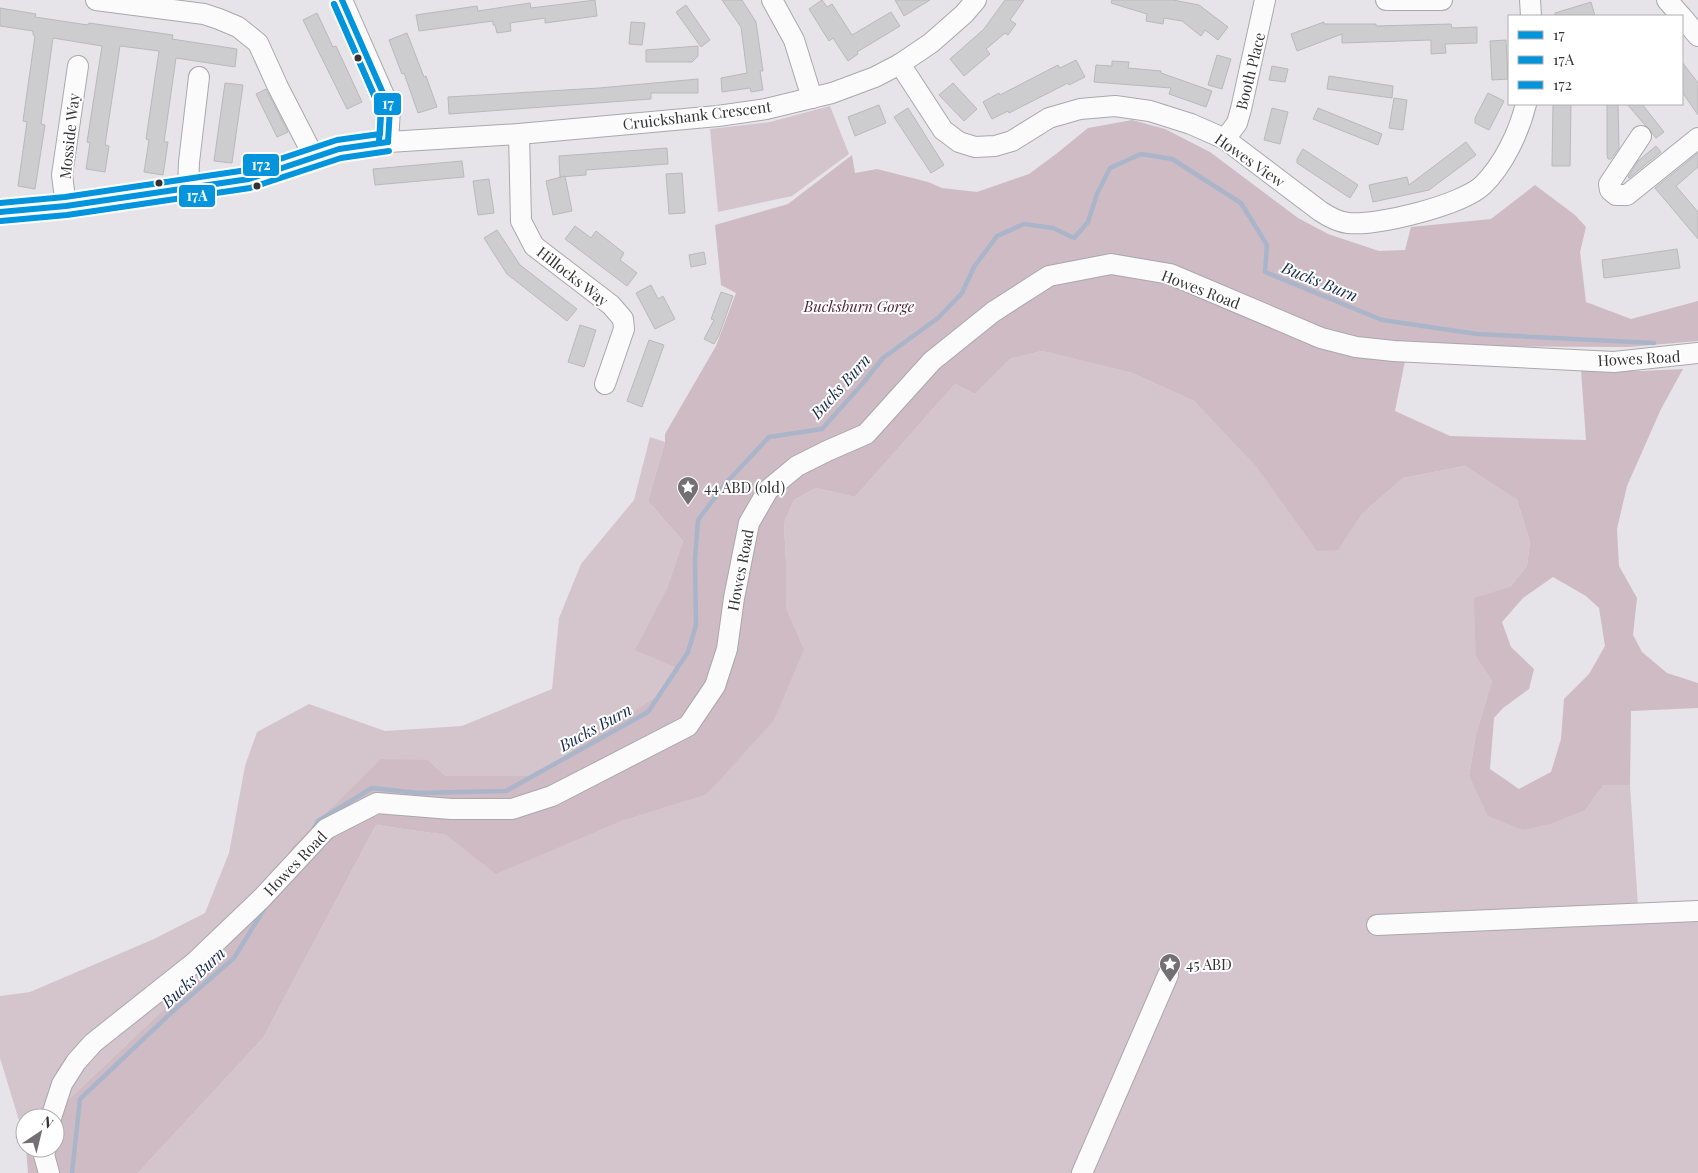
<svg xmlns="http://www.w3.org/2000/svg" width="1698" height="1173" font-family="'Playfair Display',serif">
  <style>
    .green { fill: #d3c5cb }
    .forest { fill: #cfbbc4; fill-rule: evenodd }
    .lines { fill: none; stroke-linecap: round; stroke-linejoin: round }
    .stream { stroke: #aab5ca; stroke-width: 4.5 }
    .building { fill: #cdcccf; stroke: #b9b9bb }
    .minor-casing { stroke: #a9a8aa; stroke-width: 22 }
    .minor { stroke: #fbfbfc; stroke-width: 20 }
    .bus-1-casing { stroke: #fff; stroke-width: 10 }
    .bus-2-casing { stroke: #fff; stroke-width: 10 }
    .bus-3-casing { stroke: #fff; stroke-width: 10 }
    .bus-1 { stroke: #0295dd; stroke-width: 6 }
    .bus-2 { stroke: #0295dd; stroke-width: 6 }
    .bus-3 { stroke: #0295dd; stroke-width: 6 }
    .bus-dot { fill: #333234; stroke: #fff; stroke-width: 2 }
    .labels { text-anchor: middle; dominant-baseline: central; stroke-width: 4; stroke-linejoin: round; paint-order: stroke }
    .street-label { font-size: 15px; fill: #333234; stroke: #fff }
    .park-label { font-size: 15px; font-style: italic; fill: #512237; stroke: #fff }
    .poi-label { font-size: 15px; fill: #333234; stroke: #fff; text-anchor: start }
    .water-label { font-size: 16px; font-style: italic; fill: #14274e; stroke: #fff }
    .line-badge { stroke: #fff; stroke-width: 2 }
    .badge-label { font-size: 14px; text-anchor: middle; font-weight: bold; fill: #fff }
  </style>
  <rect width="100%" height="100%" fill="#e6e4e8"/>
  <g class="green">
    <path d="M830,106L849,154L792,196L718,212L710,129L770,122Z"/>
    <path d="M1042,351L1132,373L1194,401L1338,549L1362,514L1403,478L1465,466L1517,500L1530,542L1527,566L1510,587L1476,657L1492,681L1476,734L1469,776L1489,816L1585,810L1604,785H1630L1639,921L1698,918V1173H138L263,1038L376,825L446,835L497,873L622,821L706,795L804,649L786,607V562L784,523L794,500L816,488L855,497L955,384L975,394L1010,359Z"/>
    <path d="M650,437L665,442L648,501L683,541L666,591L675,667L660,694L533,776H446L428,760L291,848L222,954L49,1118H25V1140L0,1058V996L30,992L154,939L205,913L229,853L245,766L257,732L309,704L385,731L462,726L552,689L559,618L581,564L634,500Z"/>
  </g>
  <path class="forest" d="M1132,120L1165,129L1210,152L1298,218L1328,234L1379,251L1405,250L1411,227L1491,219L1535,185L1575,215L1586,227L1580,252L1586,302L1631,319L1698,301V341L1629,347L1408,346L1395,411L1450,436L1586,440L1581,370L1642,371L1683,369L1661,409L1627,486L1617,529L1619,566L1637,598L1633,635L1642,652L1667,673L1698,683V708L1631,711L1630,785H1604L1585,810L1550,824L1523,830L1488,816L1469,776L1476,734L1492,681L1476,657L1474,598L1510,587L1527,566L1530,542L1517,500L1465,466L1403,478L1362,514L1338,550L1317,551L1256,466L1194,401L1132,373L1042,351L1010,359L975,394L955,384L855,497L816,488L794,500L784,523L786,562V607L804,649L774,720L706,795L622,821L496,874L446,835L376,825L263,1038L138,1173H28L26,1148H55V1118H49L222,954L291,848L381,759L428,760L446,776H533L660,694L675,667L635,650L666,591L683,541L648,501L665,442V434L716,346L736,293L721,285L715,225L788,204L852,155L855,173L877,169L928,182L942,188L977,192L1029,174L1056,154L1088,128ZM1553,577L1586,596L1599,608L1605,646L1589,674L1564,699L1561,739L1551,772L1519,789L1490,769L1494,718L1503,708L1529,689L1534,669L1511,647L1502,622L1523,598Z"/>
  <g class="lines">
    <g class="stream">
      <path d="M313,830L318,821L372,788L419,793L506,791L648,712L688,652L696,625L695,559L698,520L726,483L769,437L822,429L863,383L883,358L938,318L962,293L974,267L997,236L1024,224L1053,228L1074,238L1088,222L1097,194L1110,168L1141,154L1172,159L1241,203L1267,245L1265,272L1382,320L1477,334L1654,343"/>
      <path d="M72,1173L80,1099L172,1012L234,958L266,906"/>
    </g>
  </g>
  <g class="building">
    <path d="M595,0L597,16L545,23V18L510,23L511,31L497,33L495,25H493V21L419,31L416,15L477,6L478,11L530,3L531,8Z"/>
    <path d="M722,0H742L756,22L763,71H760L763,90L751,92L750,88L722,92L721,78L747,73L741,27Z"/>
    <path d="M822,0L827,7L832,4L852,35L891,12L900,26L857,52L858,54L848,61L833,38L829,41L809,9Z"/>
    <path d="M895,0H930L904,16Z"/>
    <path d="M1005,0H1024L1010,20L1016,24L1008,35L1005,33L986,49L990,54L964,76L950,59L984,29Z"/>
    <path d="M1112,0H1173L1199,5L1228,27L1218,40L1205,30L1201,36L1182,21L1164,18L1163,24L1146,21L1147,14L1111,3Z"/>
    <path d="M1591,2L1595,16H1555V13Z"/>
    <path d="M686,5L710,40L701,47L676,12Z"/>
    <path d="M0,8L36,14L35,17L88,25L89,23L173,35L172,39L237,49L235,67L176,58L164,142H168L163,175L144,172L149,140L146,139L159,51L120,46L105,145L109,146L105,172L86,169L90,143L87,142L102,46L53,38L41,124L45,125L35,189L18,186L27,122L23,121L35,36L33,35V31L0,26Z"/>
    <path d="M317,13L333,47L336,46L362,102L347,109L303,20Z"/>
    <path d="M631,22L645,23L642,45L629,44Z"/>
    <path d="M1324,22V24H1376V26L1451,24L1452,28L1477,27V43L1445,44L1446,53L1431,54V40L1342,43V34L1297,51L1291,34Z"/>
    <path d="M407,33L424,77L426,76L437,107L418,113L404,73L402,74L389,40Z"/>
    <path d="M1506,40L1508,79L1492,80L1490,41Z"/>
    <path d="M698,46V56L692,62H646V50Z"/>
    <path d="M1217,55L1231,59L1222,89L1208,85Z"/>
    <path d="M1076,60L1085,77L1069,85L1068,83L1009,113L1008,111L992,119L983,102L999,93L1000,95L1058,65L1060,68Z"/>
    <path d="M1112,61L1129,62L1128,68L1161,71V73L1212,91L1206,107L1169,94L1171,88L1094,82L1096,65L1112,66Z"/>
    <path d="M1682,62L1698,83V115L1682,92Z"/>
    <path d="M1272,66L1288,69L1285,82L1269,80Z"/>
    <path d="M1329,76L1393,86L1392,98L1327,89Z"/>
    <path d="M698,79V93H651V99L449,114L448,97L599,88Z"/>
    <path d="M225,83L243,85L232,163L214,161Z"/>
    <path d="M953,83L977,109L964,121L939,95Z"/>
    <path d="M266,89L288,132L277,137L256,94Z"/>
    <path d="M1488,93L1504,101L1489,130L1475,123V118Z"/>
    <path d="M1394,98L1407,100L1403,130L1389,128Z"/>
    <path d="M1553,104H1571L1570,166H1552Z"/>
    <path d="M1607,104H1618L1619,148L1611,159H1608L1607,155Z"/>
    <path d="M1627,104H1642L1664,132L1656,138Z"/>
    <path d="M879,105L886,123L855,136L848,117Z"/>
    <path d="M908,108L944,165L931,173L894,117Z"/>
    <path d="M1272,108L1288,112L1280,144L1264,140Z"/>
    <path d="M1318,108L1382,134L1378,145L1313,119Z"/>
    <path d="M1466,142L1476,155L1429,190L1373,202L1369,185L1407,177L1409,185Z"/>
    <path d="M1656,146L1661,152L1629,178L1628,177L1638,161Z"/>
    <path d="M667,148L668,164L586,170V175L560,177L559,156Z"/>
    <path d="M1303,149L1358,185L1350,198L1297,163V159Z"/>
    <path d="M1698,153V167L1676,186L1698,212V239L1655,188Z"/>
    <path d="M462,161L464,177L375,185L373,169Z"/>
    <path d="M682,173L685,213L669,214L666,174Z"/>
    <path d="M565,176L572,211L553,215L546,181Z"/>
    <path d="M489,179L494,213L478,215L473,181Z"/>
    <path d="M575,226L591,238L596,231L624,253L620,260L637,273L627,286L565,239Z"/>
    <path d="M497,230L520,265L577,309L567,321L507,274L484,238Z"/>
    <path d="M1677,249L1680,268L1604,278L1602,260Z"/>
    <path d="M704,252L706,264L691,267L689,255Z"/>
    <path d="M651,285L658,299L663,296L675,319L655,329L636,293Z"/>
    <path d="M721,292L733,296L719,335L714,344L704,339L714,320L711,319Z"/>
    <path d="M580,325L596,330L584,367L568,362Z"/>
    <path d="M649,340L664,345L642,407L627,401Z"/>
  </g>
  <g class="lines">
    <g class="minor-casing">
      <g id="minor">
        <path d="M96,0L204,14L219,19L238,27L258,43L278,87L314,157"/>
        <path d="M342,0L390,109L388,142"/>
        <path d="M772,0L794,40L812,98"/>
        <path d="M1386,0H1442"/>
        <path d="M1530,0L1531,16"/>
        <path d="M1667,0L1681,16"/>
        <path d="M1682,17L1698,36"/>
        <path d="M900,64L943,130L959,142L975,147L995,146L1012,141L1049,118L1080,109L1115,106L1150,111L1191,124L1225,139L1320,211C1329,217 1338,222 1348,223C1378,226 1462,205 1483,185C1504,164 1519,132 1526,104"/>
        <path d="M519,134L521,221L534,246L611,305L623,319L624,329L605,384"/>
        <path d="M1641,136L1609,184L1610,190L1616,195H1627L1698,138"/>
        <path d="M1225,139L1237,123L1241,109L1265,0"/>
        <path d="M188,189L189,162L199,77"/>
        <path d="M66,206L62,175L78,66"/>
        <path d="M0,212L66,206L249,179L339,149L388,142L519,134L718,116L766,109L832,93L875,77L900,64L931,43L964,14L976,0"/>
        <path d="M1377,925L1698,911"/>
        <path d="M51,1118L62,1084L76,1062L93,1043L195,962L262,898L326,829L377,803L451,809H512L552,796L688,726L715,686L727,649L734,598L749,523L768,490L797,466L827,451L866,434L932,361L993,312L1049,276L1111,264L1170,274L1321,338L1356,347L1394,351L1614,362L1698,353"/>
        <path d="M46,1148L44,1155L49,1173"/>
        <path d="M1082,1173L1168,975"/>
      </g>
    </g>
    <use href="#minor" class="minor"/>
    <g class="bus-1-casing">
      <g id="bus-1">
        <path d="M342,0L390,109L388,142"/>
        <path d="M0,212L66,206L249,179L339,149L388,142"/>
      </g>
    </g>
    <g class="bus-2-casing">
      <g id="bus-2">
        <path d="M334,4L381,111L379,141"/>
        <path d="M1,221L67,215L250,188L341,158L389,151"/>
      </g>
    </g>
    <g class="bus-3-casing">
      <path id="bus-3" d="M0,203L65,197L247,170L337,140L380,134L381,111L334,4"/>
    </g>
    <use href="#bus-1" class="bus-1"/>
    <use href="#bus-2" class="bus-2"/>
    <use href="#bus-3" class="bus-3"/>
  </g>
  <defs>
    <g id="sight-pin" transform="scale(1.125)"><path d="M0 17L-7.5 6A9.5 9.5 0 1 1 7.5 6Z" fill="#727073" stroke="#fff"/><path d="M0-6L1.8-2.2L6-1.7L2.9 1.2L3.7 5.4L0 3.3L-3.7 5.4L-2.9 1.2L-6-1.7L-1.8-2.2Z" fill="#fff"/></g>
  </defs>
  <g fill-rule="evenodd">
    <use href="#sight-pin" x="688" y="487"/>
    <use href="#sight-pin" x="1170" y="964"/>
  </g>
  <g class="bus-dot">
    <circle cx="358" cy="58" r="4.5"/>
    <circle cx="159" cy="183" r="4.5"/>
    <circle cx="257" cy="186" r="4.5"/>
  </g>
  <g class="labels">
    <g class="street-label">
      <text transform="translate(1250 71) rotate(-76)">Booth Place</text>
      <text transform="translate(697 115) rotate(-7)">Cruickshank Crescent</text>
      <text transform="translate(69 136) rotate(-84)">Mosside Way</text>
      <text transform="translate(1250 160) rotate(35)">Howes View</text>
      <text transform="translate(573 276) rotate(38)">Hillocks Way</text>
      <text transform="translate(1201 289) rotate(21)">Howes Road</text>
      <text transform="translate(1639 358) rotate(-3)">Howes Road</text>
      <text transform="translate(740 570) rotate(-79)">Howes Road</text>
      <text transform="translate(295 863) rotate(-46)">Howes Road</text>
    </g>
    <g class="park-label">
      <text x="859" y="306">Bucksburn Gorge</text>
    </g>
    <g class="poi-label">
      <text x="704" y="487">44 ABD (old)</text>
      <text x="1186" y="964">45 ABD</text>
    </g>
    <g class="water-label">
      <text transform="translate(1320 281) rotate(22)">Bucks Burn</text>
      <text transform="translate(840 386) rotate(-48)">Bucks Burn</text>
      <text transform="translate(595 727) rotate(-29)">Bucks Burn</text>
      <text transform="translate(193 977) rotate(-43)">Bucks Burn</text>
    </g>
  </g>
  <g class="line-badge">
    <rect x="373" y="92" width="29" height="24" rx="5" fill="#0295dd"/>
    <rect x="242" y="153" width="38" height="24" rx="5" fill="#0295dd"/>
    <rect x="178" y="184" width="38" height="24" rx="5" fill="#0295dd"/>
  </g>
  <g class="badge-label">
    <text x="388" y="109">17</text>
    <text x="261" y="170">172</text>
    <text x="197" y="201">17A</text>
  </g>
  <rect x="1508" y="15" width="175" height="90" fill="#ffffff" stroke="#adadae"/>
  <rect x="1518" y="31" width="25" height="8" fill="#0295dd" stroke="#adadae"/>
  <text x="1553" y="40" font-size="15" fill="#333234">17</text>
  <rect x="1518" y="56" width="25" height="8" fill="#0295dd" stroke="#adadae"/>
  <text x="1553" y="65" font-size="15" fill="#333234">17A</text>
  <rect x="1518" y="81" width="25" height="8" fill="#0295dd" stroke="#adadae"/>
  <text x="1553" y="90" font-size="15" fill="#333234">172</text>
  <g transform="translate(40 1133) rotate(35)"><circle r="24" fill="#ffffff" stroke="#adadae"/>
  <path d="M0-4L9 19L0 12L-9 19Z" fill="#727073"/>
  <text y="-8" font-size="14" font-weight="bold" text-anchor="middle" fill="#333234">N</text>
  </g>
</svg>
